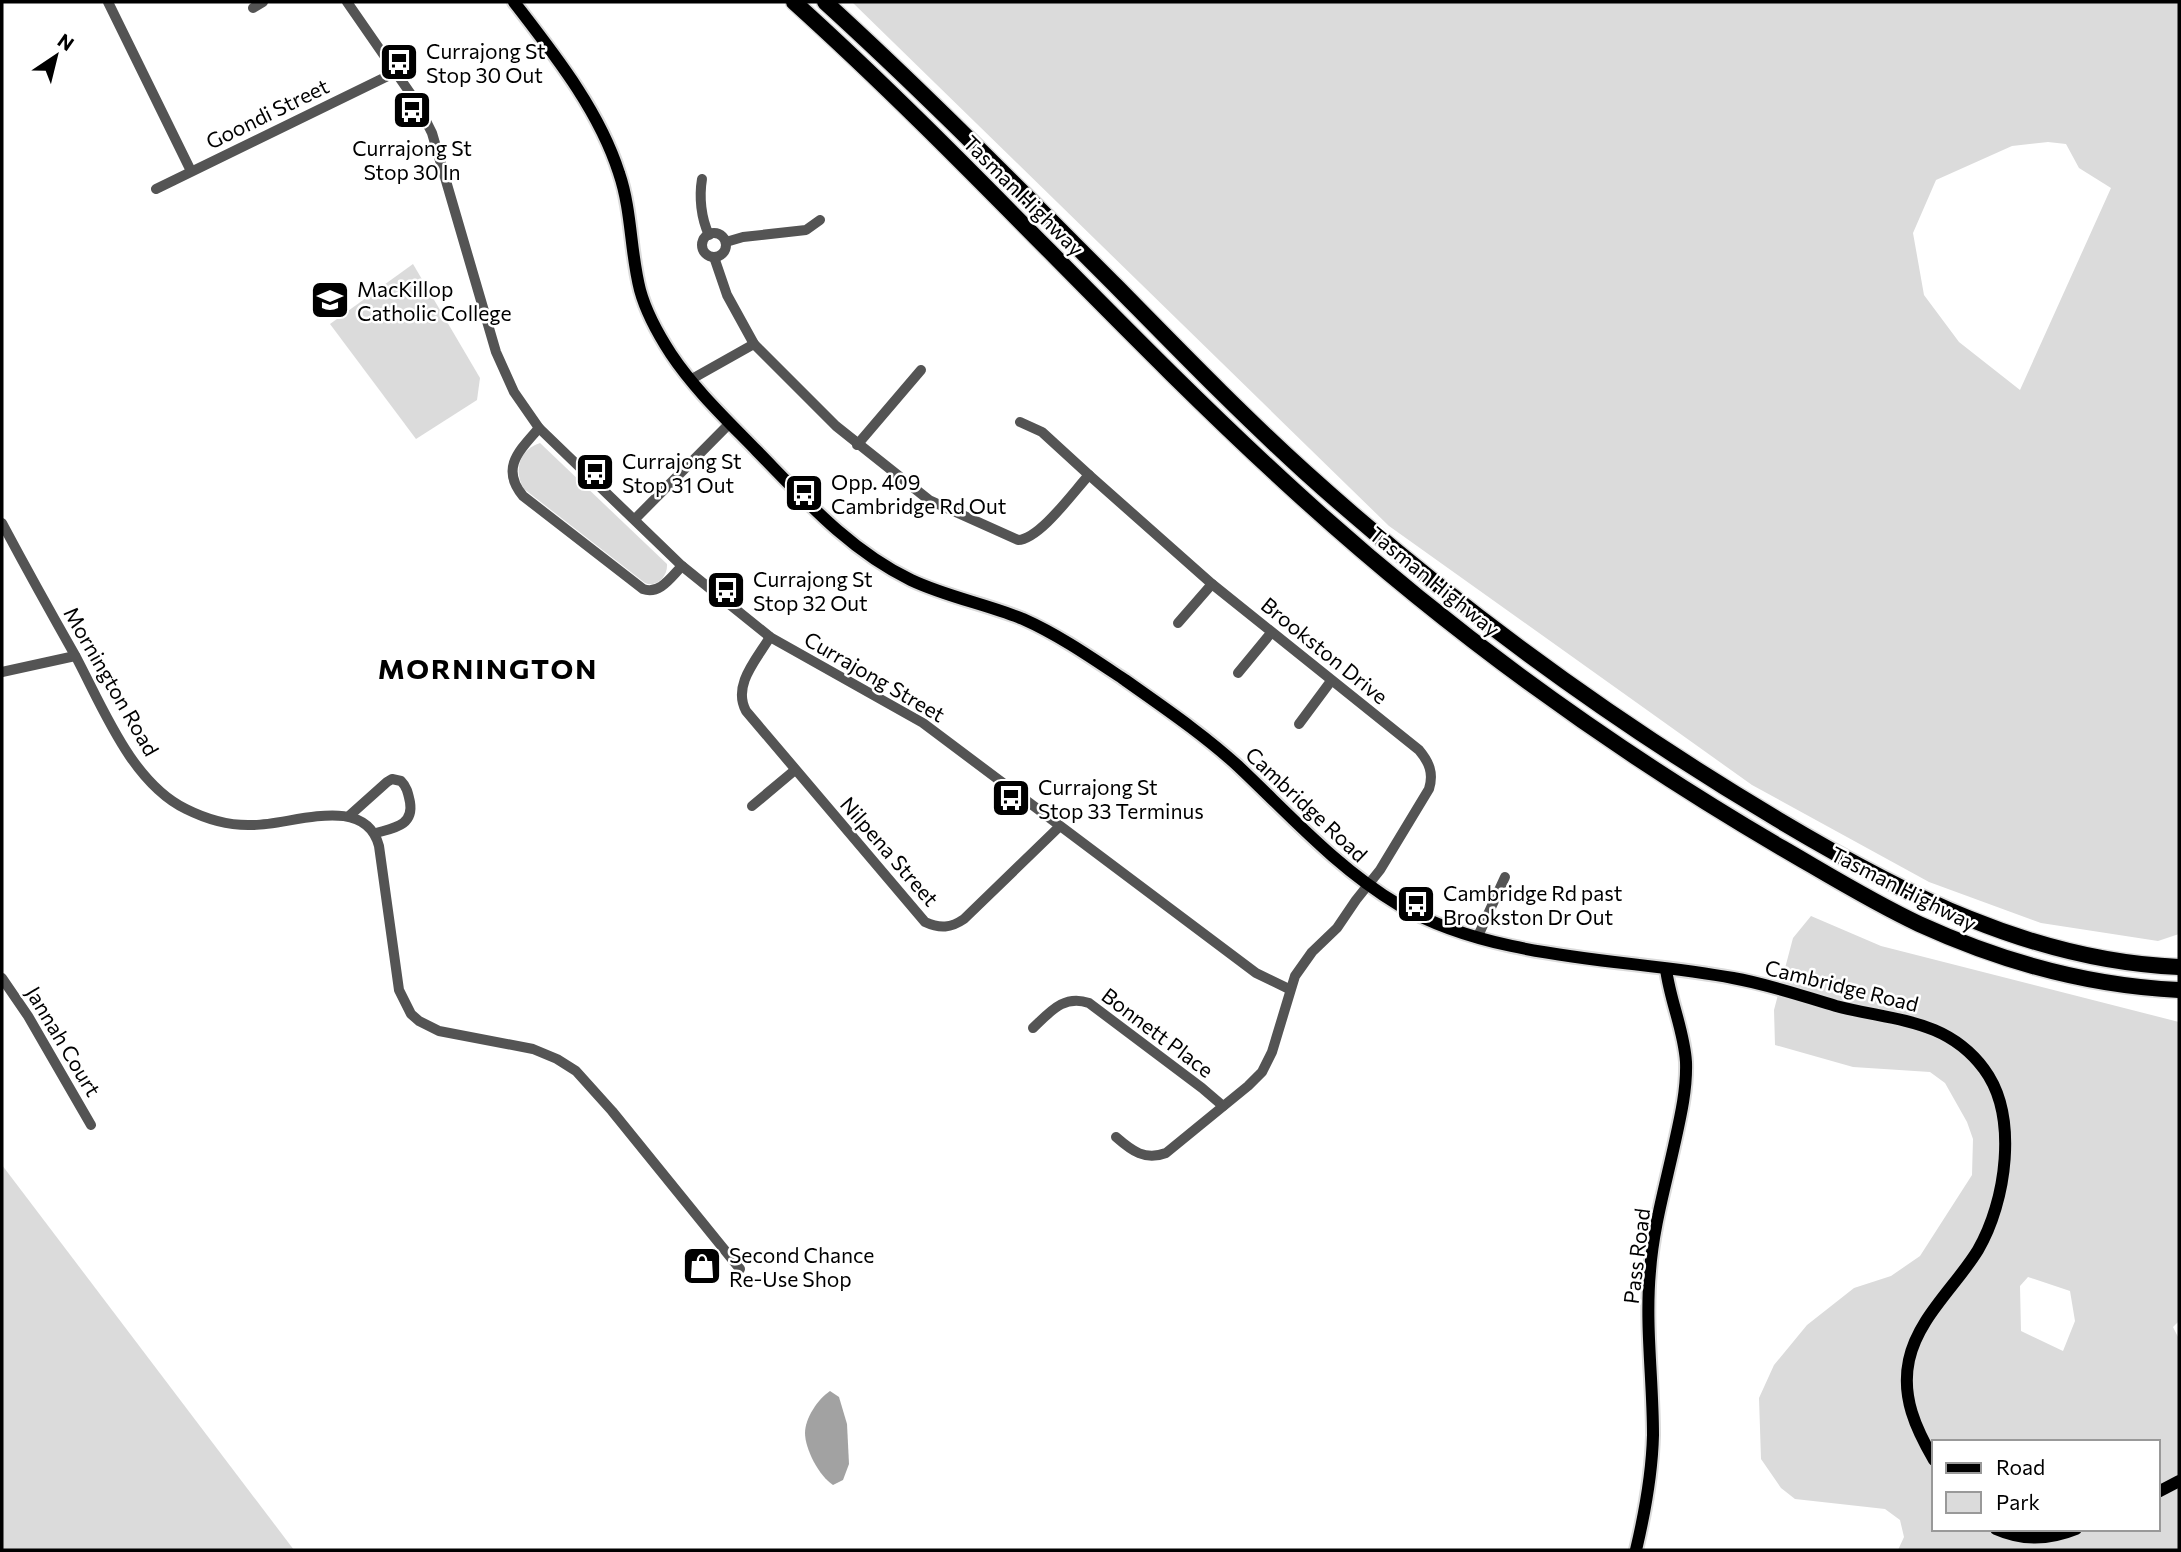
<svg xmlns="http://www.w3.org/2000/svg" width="2181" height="1552" font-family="Commissioner,sans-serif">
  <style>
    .green { fill: #dbdbdb; fill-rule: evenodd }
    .water { fill: #a2a2a2 }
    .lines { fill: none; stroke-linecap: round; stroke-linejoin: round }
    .major-casing { stroke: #dbdbdb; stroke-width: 16 }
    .highway-casing { stroke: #dbdbdb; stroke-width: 19 }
    .minor { stroke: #545454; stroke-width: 10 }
    .major { stroke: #000; stroke-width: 12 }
    .highway { stroke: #000; stroke-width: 16 }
    .labels { text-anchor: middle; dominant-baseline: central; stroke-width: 5; stroke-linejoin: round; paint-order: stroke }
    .poi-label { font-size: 21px; fill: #000; stroke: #fff; text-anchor: start }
    .street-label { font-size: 21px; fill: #000; stroke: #fff }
    .district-label { font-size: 28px; font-weight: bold; letter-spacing: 2px; fill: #000; stroke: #fff }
  </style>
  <rect width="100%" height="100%" fill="#fff"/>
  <g class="green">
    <path d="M852,2H2179V934L2158,941L2041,923L1929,882L1752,785L1389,526ZM2048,142L2066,144L2079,168L2111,188L2020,390L1959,342L1924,295L1913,233L1936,180L2012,146Z"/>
    <path d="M413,264L480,378L477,400L416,439L330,324Z"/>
    <path d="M540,443L667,564C668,576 657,588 645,583L524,489C513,471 519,450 540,443Z"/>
    <path d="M1811,916L1881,946L2179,1022V1321L2173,1327L2179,1339V1550H1898L1904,1537L1900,1520L1885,1509L1795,1499L1781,1488L1761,1459L1759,1398L1774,1365L1807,1325L1854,1288L1891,1276L1920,1256L1972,1175L1973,1139L1967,1122L1945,1083L1930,1072L1853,1067L1775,1045L1774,1010L1793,938ZM2028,1277L2070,1291L2075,1321L2063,1351L2021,1331L2020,1286ZM1934,1442H2158V1529H1934Z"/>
    <path d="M2,1165L294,1550H2Z"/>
  </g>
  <path class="water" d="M830,1391L839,1397L847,1424L849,1464L843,1480L833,1485C819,1476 805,1449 805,1433C805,1418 818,1399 830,1391Z"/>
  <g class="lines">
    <g class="major-casing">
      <g id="major">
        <path d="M514,2C554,54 599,110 619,173C632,211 630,251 640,290C646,312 658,334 671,354C695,390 727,420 757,451C804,499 849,550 911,580C947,597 986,604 1023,619C1059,635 1092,658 1125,680C1163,707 1203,734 1238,766C1290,815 1337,868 1399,905C1494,961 1626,958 1733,978C1768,984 1802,996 1836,1006C1893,1021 1946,1018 1984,1069C2019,1116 2006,1202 1978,1250C1956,1286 1918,1318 1909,1360C1901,1397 1916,1429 1934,1460"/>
        <path d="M2158,1492L2179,1481"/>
        <path d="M1996,1529C2023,1541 2049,1540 2076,1529"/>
        <path d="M1636,1550C1645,1512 1652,1475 1653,1435C1653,1380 1645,1326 1650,1271C1653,1229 1665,1187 1674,1146C1680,1119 1687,1090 1686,1062C1684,1030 1670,1001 1666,969"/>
      </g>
    </g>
    <g class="highway-casing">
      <g id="highway">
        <path d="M794,2C968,159 1124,336 1298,494C1446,629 1609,747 1782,848C1827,874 1872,902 1919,924C2000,961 2090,986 2179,990"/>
        <path d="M825,2C926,94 1021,191 1117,287C1179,350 1240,413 1305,472C1450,603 1609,719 1777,819C1901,893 2031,961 2179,967"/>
      </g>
    </g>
    <g class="minor">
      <path d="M108,2L191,171"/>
      <path d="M347,2L417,103L432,133L496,352L514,392L539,428L682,566L770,637L923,723L1256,973L1289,989"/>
      <path d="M253,8L263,2"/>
      <path d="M702,179C699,197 701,218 709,235"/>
      <path d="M156,189L396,72"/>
      <circle cx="714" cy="245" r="12"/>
      <path d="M726,242L743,237L806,230L820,220"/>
      <path d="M714,257L727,295L754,344L836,426L929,500L1018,540C1040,539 1074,491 1089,475L1042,432L1020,422"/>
      <path d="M690,380L754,344"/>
      <path d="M539,428C519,451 500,468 523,496L643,589C660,595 671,577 682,566"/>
      <path d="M857,445L921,370"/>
      <path d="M1089,475L1212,584L1419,750C1429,762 1434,773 1429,789L1380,870L1356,900L1337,928L1312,952L1295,976L1272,1052L1262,1072L1248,1086L1166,1153C1145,1161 1132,1151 1116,1137"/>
      <path d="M635,519L730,423"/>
      <path d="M2,523C26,568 51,613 76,657C103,708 132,783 186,809C206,819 230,826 253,825C292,825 365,793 379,846L399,990L411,1014L419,1021L439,1031L533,1049L557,1059L576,1071L612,1111L740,1269"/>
      <path d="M1178,623L1212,584"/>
      <path d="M770,637C757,659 732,685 746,711L925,922C940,929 951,928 964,919L1059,827"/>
      <path d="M2,672L75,656"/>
      <path d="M1238,673L1271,633"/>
      <path d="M1299,724L1331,681"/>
      <path d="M752,806L795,770"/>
      <path d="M349,816L387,782L392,779L401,781C407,787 408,793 410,802C414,826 393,828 376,833"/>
      <path d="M1478,936L1505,877"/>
      <path d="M2,978L28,1016L91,1125"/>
      <path d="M1033,1028C1050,1012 1064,994 1089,1003L1202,1088L1223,1106"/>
    </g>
    <use href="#major" class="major"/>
    <use href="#highway" class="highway"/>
  </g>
  <defs>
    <g id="bus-square" transform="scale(2.0125)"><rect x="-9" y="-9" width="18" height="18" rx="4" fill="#000" stroke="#fff"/><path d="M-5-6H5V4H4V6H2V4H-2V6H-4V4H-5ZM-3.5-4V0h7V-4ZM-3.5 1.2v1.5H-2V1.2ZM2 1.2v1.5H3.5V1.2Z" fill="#fff"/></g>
    <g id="school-square" transform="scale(2.0125)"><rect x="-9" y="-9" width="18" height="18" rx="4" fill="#000" stroke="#fff"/><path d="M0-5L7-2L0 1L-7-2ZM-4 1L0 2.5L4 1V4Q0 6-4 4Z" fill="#fff"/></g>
    <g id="shop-square" transform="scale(2.0125)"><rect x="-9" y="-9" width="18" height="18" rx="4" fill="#000" stroke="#fff"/><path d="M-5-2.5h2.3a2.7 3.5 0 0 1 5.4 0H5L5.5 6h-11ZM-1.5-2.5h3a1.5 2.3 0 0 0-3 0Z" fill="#fff"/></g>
  </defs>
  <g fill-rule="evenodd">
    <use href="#bus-square" x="399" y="62"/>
    <use href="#bus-square" x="412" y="110"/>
    <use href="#school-square" x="330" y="300"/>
    <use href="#bus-square" x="595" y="472"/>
    <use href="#bus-square" x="804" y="493"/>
    <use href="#bus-square" x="726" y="590"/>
    <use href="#bus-square" x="1011" y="798"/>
    <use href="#bus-square" x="1416" y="904"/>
    <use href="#shop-square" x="702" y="1266"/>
  </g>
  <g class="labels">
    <g class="poi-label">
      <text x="426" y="50">Currajong St<tspan x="426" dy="24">Stop 30 Out</tspan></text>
      <text x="412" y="147" text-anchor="middle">Currajong St<tspan x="412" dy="24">Stop 30 In</tspan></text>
      <text x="357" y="288">MacKillop<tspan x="357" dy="24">Catholic College</tspan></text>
      <text x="622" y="460">Currajong St<tspan x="622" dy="24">Stop 31 Out</tspan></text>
      <text x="831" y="481">Opp. 409<tspan x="831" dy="24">Cambridge Rd Out</tspan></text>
      <text x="753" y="578">Currajong St<tspan x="753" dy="24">Stop 32 Out</tspan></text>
      <text x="1038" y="786">Currajong St<tspan x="1038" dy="24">Stop 33 Terminus</tspan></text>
      <text x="1443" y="892">Cambridge Rd past<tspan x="1443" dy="24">Brookston Dr Out</tspan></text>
      <text x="729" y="1254">Second Chance<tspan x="729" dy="24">Re-Use Shop</tspan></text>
    </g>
    <g class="street-label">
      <text transform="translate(267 113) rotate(-26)">Goondi Street</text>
      <text transform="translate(1024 195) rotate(45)">Tasman Highway</text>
      <text transform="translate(1435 581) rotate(39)">Tasman Highway</text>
      <text transform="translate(1325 650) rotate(39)">Brookston Drive</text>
      <text transform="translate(875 676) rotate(30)">Currajong Street</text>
      <text transform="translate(112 681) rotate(60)">Mornington Road</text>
      <text transform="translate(1307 804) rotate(43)">Cambridge Road</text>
      <text transform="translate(890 851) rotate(49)">Nilpena Street</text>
      <text transform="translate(1904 888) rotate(27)">Tasman Highway</text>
      <text transform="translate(1842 985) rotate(14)">Cambridge Road</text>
      <text transform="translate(1158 1032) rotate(37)">Bonnett Place</text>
      <text transform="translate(64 1041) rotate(59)">Jannah Court</text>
      <text transform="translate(1636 1256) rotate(-83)">Pass Road</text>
    </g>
    <g class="district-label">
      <text x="488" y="668">MORNINGTON</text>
    </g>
  </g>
  <rect width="2181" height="1552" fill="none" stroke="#000000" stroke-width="7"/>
  <rect x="1932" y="1440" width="228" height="91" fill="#ffffff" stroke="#999999" stroke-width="2"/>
  <rect x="1946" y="1463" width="35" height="10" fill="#000000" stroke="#999999" stroke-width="2"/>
  <text x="1996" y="1475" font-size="21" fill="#000000">Road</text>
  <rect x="1946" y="1492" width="35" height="21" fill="#dbdbdb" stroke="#999999" stroke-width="2"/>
  <text x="1996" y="1510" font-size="21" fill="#000000">Park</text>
  <g transform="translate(56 56) rotate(35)" stroke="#ffffff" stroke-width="5" paint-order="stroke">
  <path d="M0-5L12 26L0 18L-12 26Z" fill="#000000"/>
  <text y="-10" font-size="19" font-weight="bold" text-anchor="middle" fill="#000000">N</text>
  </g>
</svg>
